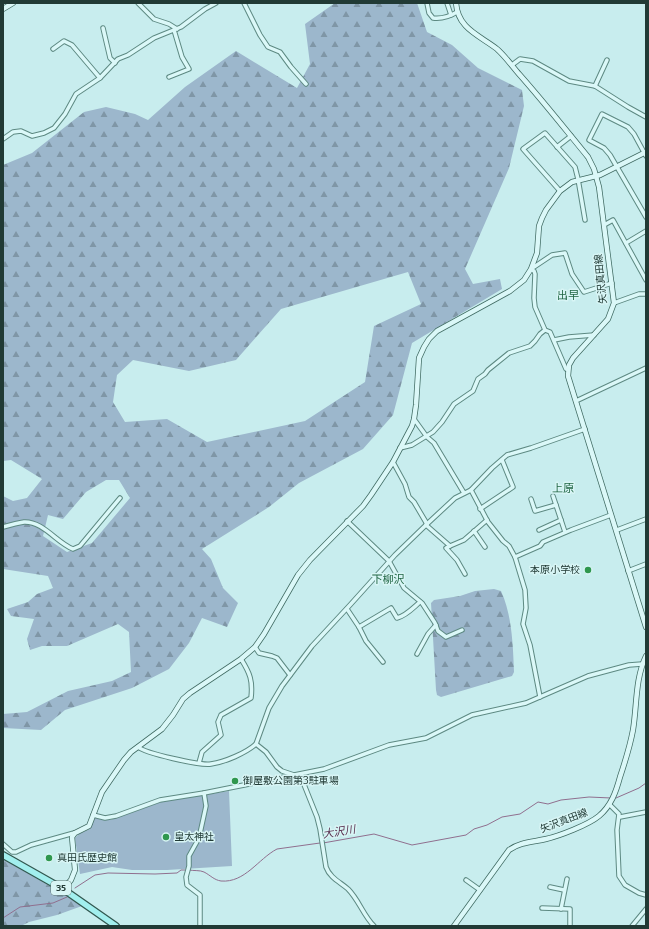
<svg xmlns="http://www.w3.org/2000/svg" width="649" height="929" font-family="Bitter,'Noto Sans JP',serif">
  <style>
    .green { fill: #9cb7cc }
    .forest { fill: url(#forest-firs); fill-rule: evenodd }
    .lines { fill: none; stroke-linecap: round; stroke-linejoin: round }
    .stream { stroke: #906f8e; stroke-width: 1 }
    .street-casing { stroke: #5d8982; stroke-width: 5.5 }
    .secondary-casing { stroke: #406b63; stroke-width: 6 }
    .primary-casing { stroke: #31574f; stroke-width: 8 }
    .street { stroke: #dbf8f8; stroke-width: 3.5 }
    .secondary { stroke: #dbf8f8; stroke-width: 4.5 }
    .primary { stroke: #a2efee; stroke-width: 5.5 }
    .poi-dot { fill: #2f974e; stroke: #d8f5f5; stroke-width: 1.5 }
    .labels { text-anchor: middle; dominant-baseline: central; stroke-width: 3; stroke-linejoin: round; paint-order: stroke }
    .shield { fill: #d8f5f5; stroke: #58726f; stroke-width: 1 }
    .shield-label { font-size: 9px; font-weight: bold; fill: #213a35 }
    .street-label { font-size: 10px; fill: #213a35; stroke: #d8f5f5 }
    .poi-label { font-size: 10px; fill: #213a35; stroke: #d8f5f5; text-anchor: start }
    .neighbourhood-label { font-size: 11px; fill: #216644; stroke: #d8f5f5 }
    .water-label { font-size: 11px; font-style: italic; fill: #59304f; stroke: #d8f5f5 }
  </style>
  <defs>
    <pattern id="forest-firs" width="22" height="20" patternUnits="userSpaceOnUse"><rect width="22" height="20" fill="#9cb7cc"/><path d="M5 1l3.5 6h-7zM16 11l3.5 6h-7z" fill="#7f96a6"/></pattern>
  </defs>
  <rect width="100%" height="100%" fill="#c8edee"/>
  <path class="green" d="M229,791L232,866L167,870H132L112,867L80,874L75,838L79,834L90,829L95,818L110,820L161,802Z"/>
  <g class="forest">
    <path d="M335,3H417L427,32L452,45L478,68L522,90L524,106L509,168L465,269L473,284L500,279L502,289L412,343L393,415L363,449L299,483L269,507L202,549L211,559L223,588L238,603L227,627L202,618L189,643L169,669L132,688L65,710L41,730L3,728V714L27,712L68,691L112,681L131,672L129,632L118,624L67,646H42L30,650L27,639L34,619L11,616L7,609L28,602L37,594L53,588L48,576L3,569V496L13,501L27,498L42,479L11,460L3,461V165L32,153L84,112L106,107L135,114L148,120L185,87L236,51L297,88L310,64L305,24ZM408,272L421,304L374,326L365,382L305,421L207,442L167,419L125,422L113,402L117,375L133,360L189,371L236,360L281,309ZM106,480H119L130,498L92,543L67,552L43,536L48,515L63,519L86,492Z"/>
    <path d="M494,589L501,591C512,615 513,645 514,672L512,676L441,697L437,695L436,690L431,603L434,600L460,596L475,591Z"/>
    <path d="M3,859L55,889L82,906L57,915L29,922L21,926H3Z"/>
  </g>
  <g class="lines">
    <g class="stream">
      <path d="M616,798L639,788L646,783"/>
      <path d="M323,843L374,834L412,845L466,835L474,829L487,825L502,817L520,814L538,802L548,804L561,800L589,797L611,798"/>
      <path d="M189,870C194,871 200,870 204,872C210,875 214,880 221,881C245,883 258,859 277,849L320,843"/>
      <path d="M75,888L95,875L108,873L155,874L177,873L181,870H185"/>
      <path d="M3,918L20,907L53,903L67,897"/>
    </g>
    <g class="street-casing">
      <g id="street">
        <path d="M138,3L154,19L169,24L177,29"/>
        <path d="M244,3L260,35L268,47L280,52L291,67L306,84"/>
        <path d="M427,3L429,13L433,18C442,19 449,17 457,12"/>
        <path d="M447,3L451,15"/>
        <path d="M103,28L110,58L115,63"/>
        <path d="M53,49L64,41L72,45L100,78"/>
        <path d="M512,65L520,59L533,61L569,81L595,86L628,107L646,117"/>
        <path d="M169,77L189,69L182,57L174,30"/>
        <path d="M595,86L607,60"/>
        <path d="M3,139L13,132L21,131L32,136L44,133L54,128L65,114L76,94L100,78L118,59L128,55L154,38L181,27L205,9L216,3"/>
        <path d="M557,147L571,136"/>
        <path d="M646,156L634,134L628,127L602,114L589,140L604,148L610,155L646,217"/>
        <path d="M560,191L523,149L545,133L575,167L578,179L585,220"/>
        <path d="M604,225L613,220L646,280"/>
        <path d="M626,243L646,231"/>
        <path d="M614,303L639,294H646"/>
        <path d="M554,340L569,337L594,335"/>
        <path d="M568,370L566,369L550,332L545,330L535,307L534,298L535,274L534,271L531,269L552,255L565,253L572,274L584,292L612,283"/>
        <path d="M576,401L646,368"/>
        <path d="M414,419L427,437L434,443L464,493"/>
        <path d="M400,448L412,445L433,432L442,422L454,404L473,391L478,379L485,374L488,370L509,353L530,346L535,341L540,334L545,330"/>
        <path d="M393,462L405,484L409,497L414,502L427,524"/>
        <path d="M471,490L488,522L503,541L509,546L515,557L525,590L526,608L523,624L530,645L540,697"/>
        <path d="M553,496L565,532"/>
        <path d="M531,499L535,511L556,505"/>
        <path d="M480,509L513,487L502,460"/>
        <path d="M347,521L389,561L404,588L422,603L435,623L438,631L446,637L462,630"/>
        <path d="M426,525L450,546L464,540L487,520"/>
        <path d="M3,527C10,525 17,523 24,522C43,521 57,543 73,549L80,546L120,498"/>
        <path d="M539,530L561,520"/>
        <path d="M617,530L646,519"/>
        <path d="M474,531L485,547"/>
        <path d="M450,546L446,548L457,560L465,574"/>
        <path d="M515,557L540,546L543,542L571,530L611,515"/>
        <path d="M628,571L646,564"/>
        <path d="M347,609L359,627L366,641L383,662"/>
        <path d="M359,627L391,608L397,618C406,616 413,608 420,602"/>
        <path d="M255,647L259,653L272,656L277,658L290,675"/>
        <path d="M417,654L428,634L436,625"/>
        <path d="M256,744L266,752L277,767L282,771L294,775L303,782L317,817L320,829L326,867C330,878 340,882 348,889C359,900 363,915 374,926"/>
        <path d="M138,747C145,753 200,766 211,764C225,762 246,753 256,744L269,708L282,686L312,646L350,605L395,555L427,524L455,498L471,490L492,468L507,455L531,448L585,429"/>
        <path d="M199,763L202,752L221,735L218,722L221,715L251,698C253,681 250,673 241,659"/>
        <path d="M610,805L619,814L617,830L619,876L625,885L639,893L646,895"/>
        <path d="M93,815L105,818L116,816L160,800L204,793L324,769L389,745L426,738L472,715L526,703L588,676L629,665L642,664"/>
        <path d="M620,817L646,812"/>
        <path d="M3,844L12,852H16L31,845L74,833"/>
        <path d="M466,880L480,890"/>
        <path d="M550,887L564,890"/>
        <path d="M542,908L570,909V926"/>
        <path d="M561,909L567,879"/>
        <path d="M200,926V895L187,885L186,877L189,866V856L199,838L206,806L204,793"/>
        <path d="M632,926L646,909"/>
      </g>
    </g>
    <g class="secondary-casing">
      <g id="secondary">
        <path d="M456,3C458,29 479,35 497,49C505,56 512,66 519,74C543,101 565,129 588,157L594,169L599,187L614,303L608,319L573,358L569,365L568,376L646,627"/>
        <path d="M3,9L13,3"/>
        <path d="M63,889L71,880L75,870L72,837L75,833L89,826L102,792L124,760L131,752L162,729L173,715L183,699L190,693L241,659L255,647L264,634L298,575L310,560L363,506L371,495L393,462L412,426L414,419L416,405L419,358L424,347L429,339L437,331L510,291L524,280L531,269L537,253L539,226L542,218L546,210L560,191L572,182L600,175L646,152"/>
        <path d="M454,926L509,850C520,842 533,842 546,839C559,836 588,825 599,816C611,806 616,792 620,777C625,762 630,746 633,730C637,706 635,679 646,656"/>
      </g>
    </g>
    <g class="primary-casing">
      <path id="primary" d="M3,855L63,889L116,926"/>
    </g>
    <use href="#street" class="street"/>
    <use href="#secondary" class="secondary"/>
    <use href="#primary" class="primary"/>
  </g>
  <g class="poi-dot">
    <circle cx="588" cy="570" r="4"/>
    <circle cx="235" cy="781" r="4"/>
    <circle cx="166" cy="837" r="4"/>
    <circle cx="49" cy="858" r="4"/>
  </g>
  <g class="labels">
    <rect class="shield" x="51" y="881" width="20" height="14" rx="3"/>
    <g class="shield-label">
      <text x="61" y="888">35</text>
    </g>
    <g class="street-label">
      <text transform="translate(601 279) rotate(-96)">矢沢真田線</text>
      <text transform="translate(564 821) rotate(-21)">矢沢真田線</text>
    </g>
    <g class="poi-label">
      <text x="580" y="570" text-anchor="end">本原小学校</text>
      <text x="243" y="781">御屋敷公園第3駐車場</text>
      <text x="174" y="837">皇太神社</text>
      <text x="57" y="858">真田氏歴史館</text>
    </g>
    <g class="neighbourhood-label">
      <text x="568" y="295">出早</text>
      <text x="563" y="488">上原</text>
      <text x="388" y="579">下柳沢</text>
    </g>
    <g class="water-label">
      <text transform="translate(339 832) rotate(-9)">大沢川</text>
    </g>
  </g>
  <rect width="649" height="929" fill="none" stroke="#213a35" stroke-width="8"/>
</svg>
